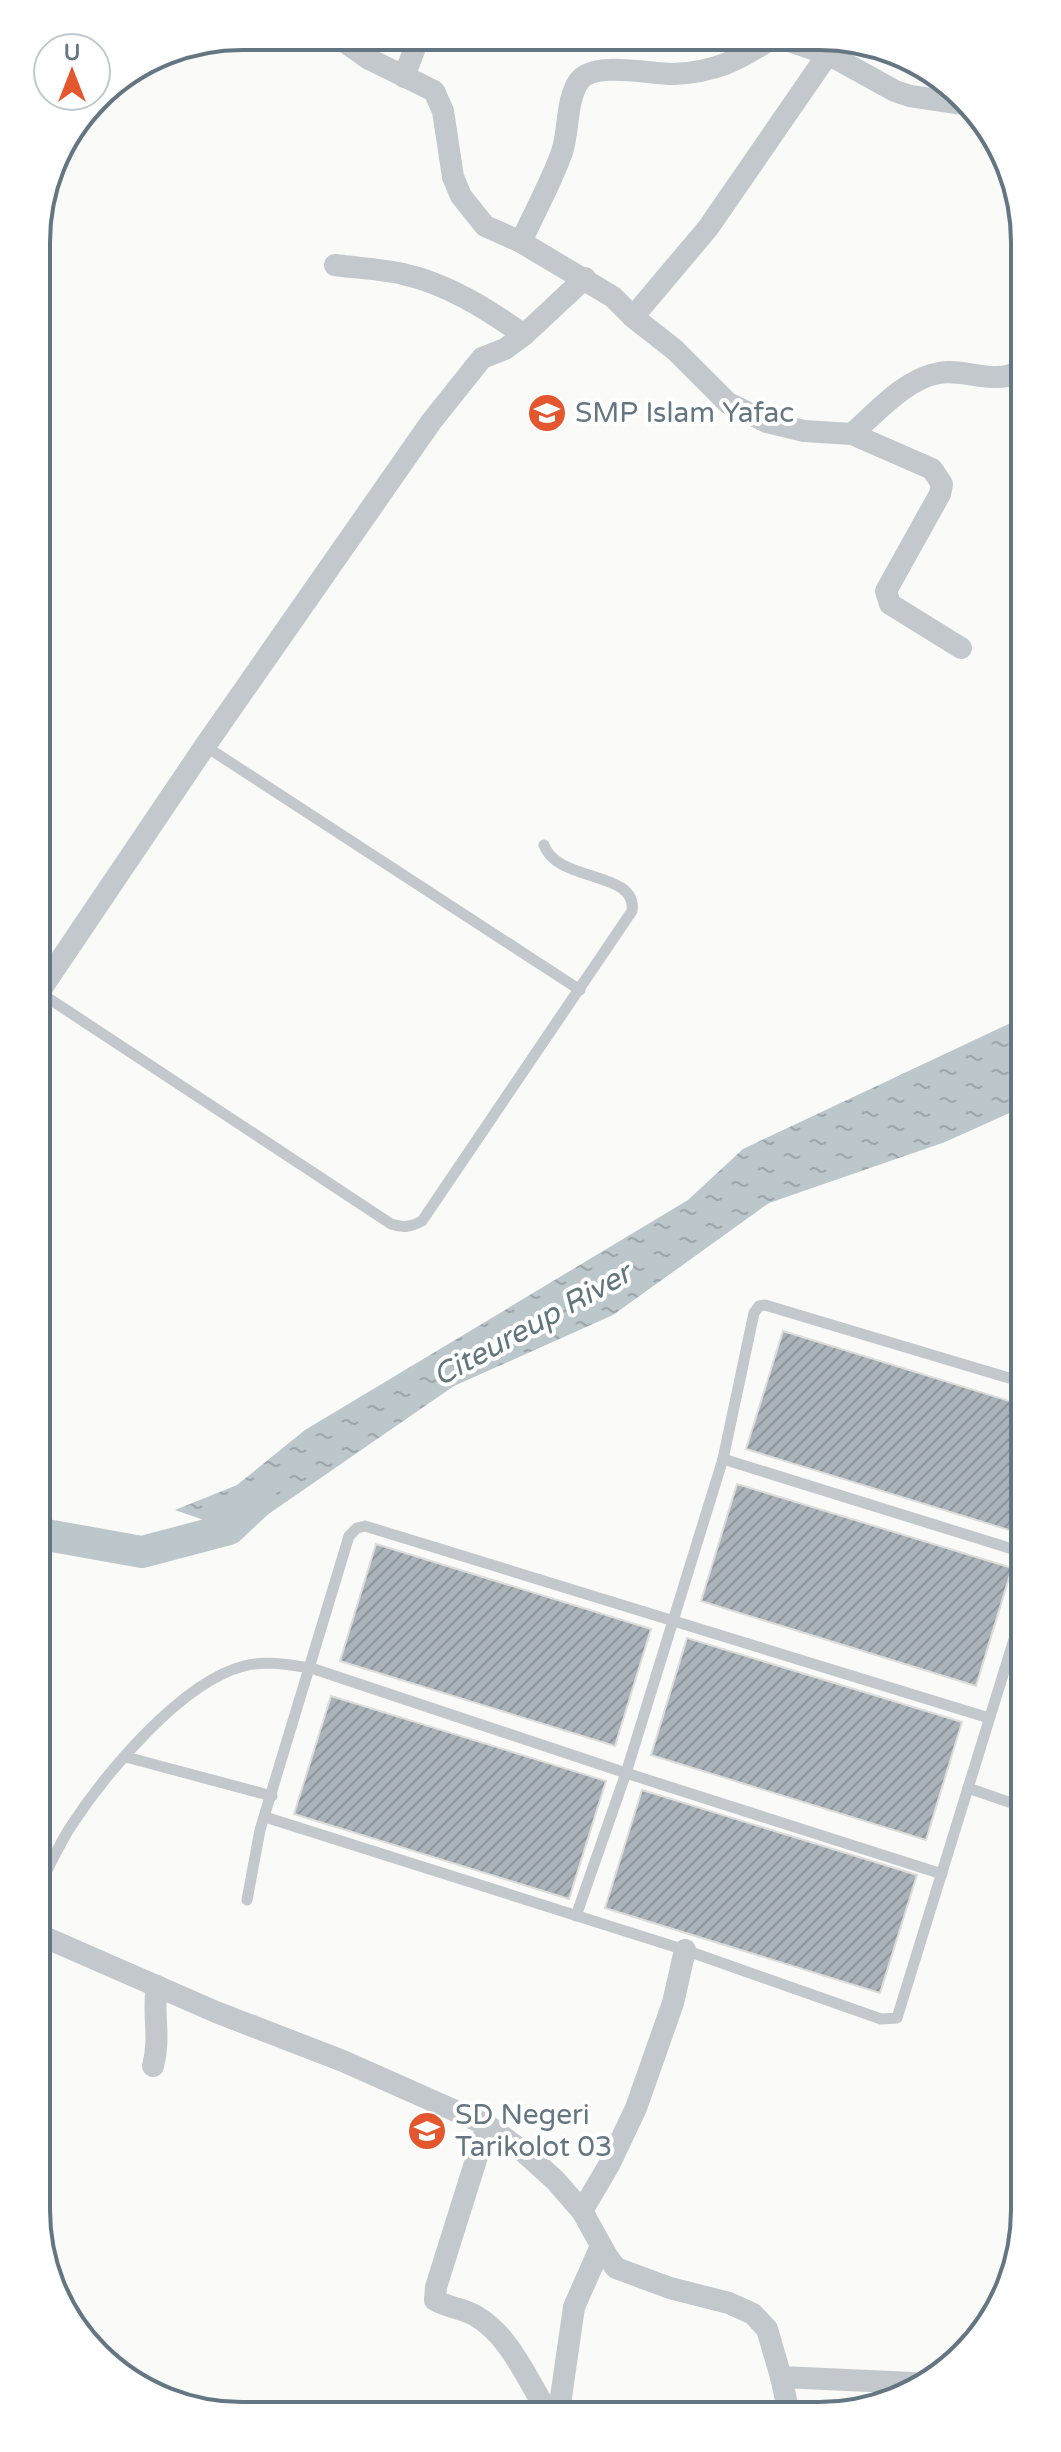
<svg xmlns="http://www.w3.org/2000/svg" width="1061" height="2452" font-family="'Varela Round',sans-serif">
  <style>
    .water { fill: url(#water-ripples) }
    .lines { fill: none; stroke-linecap: round; stroke-linejoin: round }
    .river { stroke: #bbc7cb; stroke-width: 32 }
    .building { fill: url(#building-hatch); stroke: #dcdcda; stroke-width: 2 }
    .service { stroke: #c3c8cc; stroke-width: 11 }
    .minor { stroke: #c3c8cc; stroke-width: 22 }
    .labels { text-anchor: middle; dominant-baseline: central; stroke-width: 8; stroke-linejoin: round; paint-order: stroke }
    .poi-label { font-size: 28px; fill: #657683; stroke: #fff; text-anchor: start }
    .water-label { font-size: 30px; font-style: italic; fill: #60757c; stroke: #fff }
    .rim { fill: none; stroke: #657683; stroke-width: 4 }
  </style>
  <defs>
    <pattern id="water-ripples" width="26" height="14" patternUnits="userSpaceOnUse" patternTransform="scale(2)"><rect width="26" height="14" fill="#bbc7cb"/><path d="M2 4q2-2 4 0t4 0M15 11q2-2 4 0t4 0" fill="none" stroke="#9ca6aa"/></pattern>
    <pattern id="building-hatch" width="6" height="6" patternUnits="userSpaceOnUse" patternTransform="scale(2)"><rect width="6" height="6" fill="#aab3b9"/><path d="M-1 1l2-2M0 6l6-6M5 7l2-2" fill="none" stroke="#8e969c"/></pattern>
  </defs>
  <rect width="100%" height="100%" fill="#fafaf8"/>
  <path class="water" d="M1021,1018V1108L945,1142L769,1203L613,1315L454,1386L241,1533L175,1510L237,1485L305,1430L688,1200L743,1149Z"/>
  <g class="lines">
    <path class="river" d="M41,1534L142,1552L229,1529L261,1499"/>
  </g>
  <g class="building">
    <path d="M783,1331L1022,1405V1534L746,1449Z"/>
    <path d="M737,1484L1012,1568L976,1686L701,1601Z"/>
    <path d="M376,1544L651,1629L615,1746L340,1661Z"/>
    <path d="M687,1638L962,1722L926,1840L651,1755Z"/>
    <path d="M331,1696L606,1781L569,1899L294,1814Z"/>
    <path d="M642,1790L917,1875L880,1993L605,1908Z"/>
  </g>
  <g class="lines">
    <g class="service">
      <path d="M205,746L580,990"/>
      <path d="M39,992L391,1224C403,1228 411,1227 422,1221L632,911C638,870 557,883 544,845"/>
      <path d="M723,1459L754,1313L759,1306L765,1305L1022,1382"/>
      <path d="M126,1757L272,1796"/>
      <path d="M968,1788L1023,1807"/>
      <path d="M265,1817L685,1950L881,2019L897,2018L1023,1610"/>
      <path d="M42,1880C51,1863 60,1843 71,1826C106,1773 181,1682 244,1666C266,1660 289,1665 311,1668L626,1773L942,1874"/>
      <path d="M247,1900L260,1830L349,1536L357,1528L365,1526L989,1718"/>
      <path d="M576,1916L626,1773L723,1459L1022,1552"/>
    </g>
    <g class="minor">
      <path d="M338,37L369,59L434,91L443,111L453,177L461,196L485,226L521,242L613,297L633,317L675,350L728,403L767,422L804,431L852,434C877,412 905,379 939,373C964,368 996,386 1019,371"/>
      <path d="M783,39L828,54L895,91L910,96L970,105"/>
      <path d="M404,77L419,37"/>
      <path d="M521,242C534,213 551,183 562,152C569,131 566,100 579,81C594,60 653,75 674,74C715,72 737,61 771,39"/>
      <path d="M335,265C357,268 381,269 403,274C448,284 487,309 524,335"/>
      <path d="M633,317L708,228L828,54L843,40"/>
      <path d="M852,434L932,469L942,484L940,494L886,591L890,604L961,648"/>
      <path d="M39,992L205,746L431,422L482,358L505,349L524,335L585,278"/>
      <path d="M42,1936L216,2012L343,2061L487,2125L525,2153L555,2180L582,2211L607,2256L616,2268L670,2288L729,2303L753,2314L767,2329L781,2377L913,2383"/>
      <path d="M153,2066C161,2035 152,2015 157,1986"/>
      <path d="M487,2125L436,2287L435,2300C448,2308 463,2308 476,2316C510,2336 527,2379 547,2411"/>
      <path d="M582,2211L609,2165L636,2108L673,2003L685,1950"/>
      <path d="M781,2377L788,2409"/>
      <path d="M559,2411L574,2307L601,2246"/>
    </g>
  </g>
  <defs>
    <g id="school-disc" transform="scale(2)"><circle r="9.5" fill="#e4572e" stroke="#fff"/><path d="M0-5L7-2L0 1L-7-2ZM-4 1L0 2.5L4 1V4Q0 6-4 4Z" fill="#fff"/></g>
  </defs>
  <g fill-rule="evenodd">
    <use href="#school-disc" x="547" y="413"/>
    <use href="#school-disc" x="427" y="2131"/>
  </g>
  <g class="labels">
    <g class="poi-label">
      <text x="575" y="413">SMP Islam Yafac</text>
      <text x="455" y="2115">SD Negeri<tspan x="455" dy="32">Tarikolot 03</tspan></text>
    </g>
    <g class="water-label">
      <text transform="translate(532 1325) rotate(-29)">Citeureup River</text>
    </g>
  </g>
  <path d="M0 0H1061V2452H0ZM242 50H819A192 192 0 0 1 1011 242V2210A192 192 0 0 1 819 2402H242A192 192 0 0 1 50 2210V242A192 192 0 0 1 242 50Z" fill="#fff" fill-rule="evenodd"/>
  <path class="rim" d="M242 50H819A192 192 0 0 1 1011 242V2210A192 192 0 0 1 819 2402H242A192 192 0 0 1 50 2210V242A192 192 0 0 1 242 50Z"/>
  <g transform="translate(72 72)"><circle r="38" fill="#ffffff" stroke="#c1c8cd" stroke-width="2"/>
  <path d="M0-6L14 30L0 20L-14 30Z" fill="#e4572e"/>
  <text y="-12" font-size="22" font-weight="bold" text-anchor="middle" fill="#657683">U</text>
  </g>
</svg>
